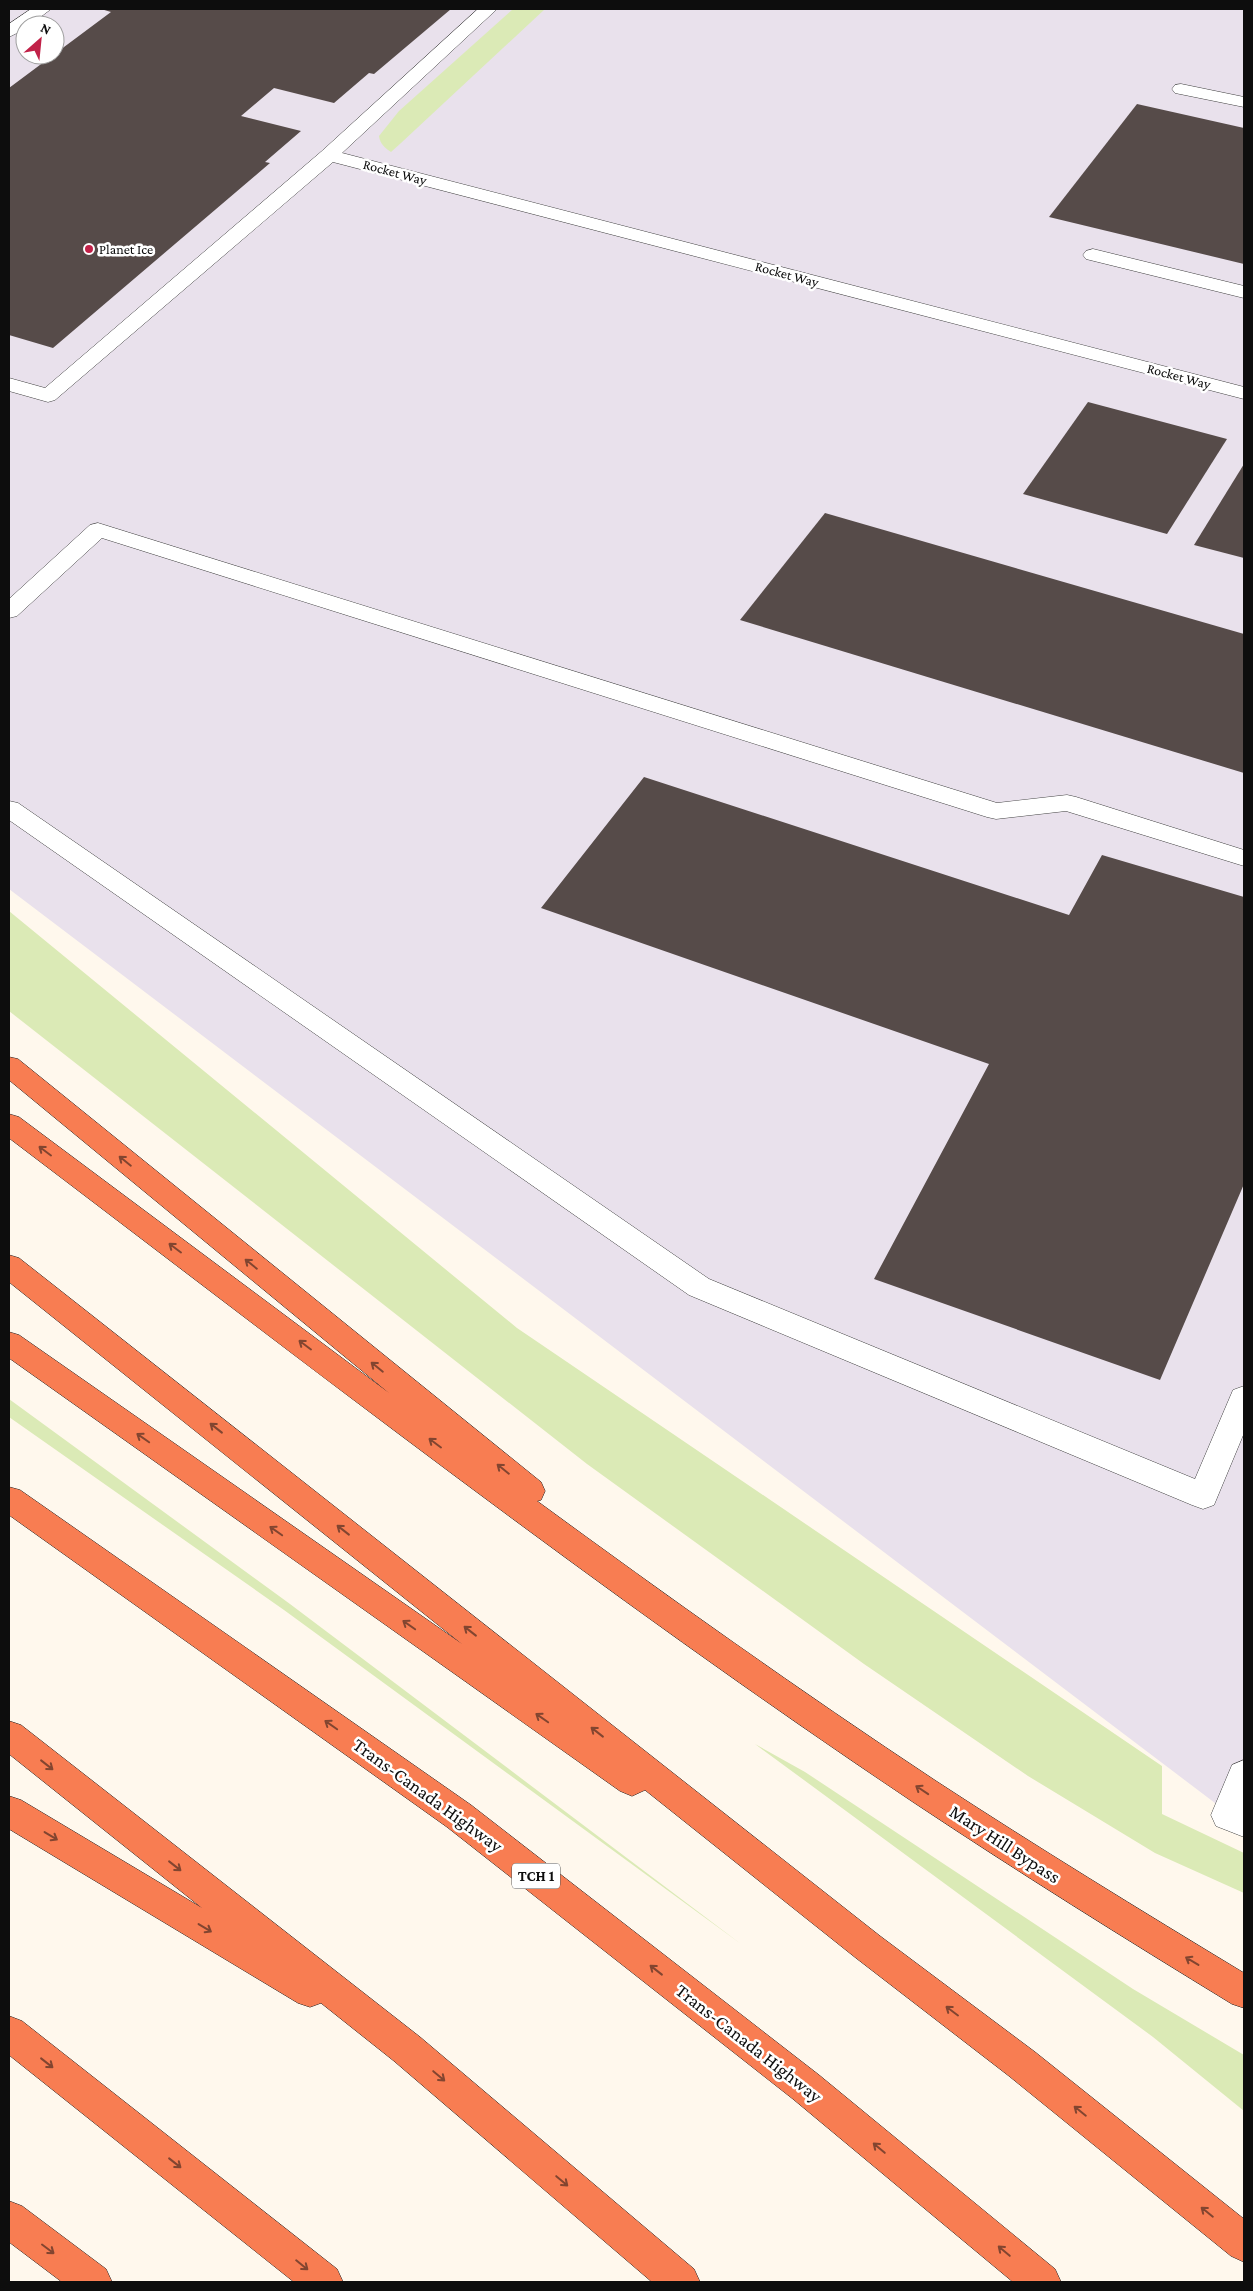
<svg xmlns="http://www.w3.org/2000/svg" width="1253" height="2291" font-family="'Crimson Pro',serif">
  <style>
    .industrial { fill: #e9e1ec; fill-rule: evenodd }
    .green { fill: #dbeab6 }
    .building { fill: #564b49 }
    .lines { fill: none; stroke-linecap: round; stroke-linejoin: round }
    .minor-casing { stroke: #404040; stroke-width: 1 }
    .highway-casing { stroke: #1e1e1e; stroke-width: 1 }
    .minor { fill: #fff; fill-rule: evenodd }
    .highway { fill: #f87d52; fill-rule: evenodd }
    .oneway { stroke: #824530 }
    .poi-dot { fill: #c12148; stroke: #fff; stroke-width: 2 }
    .labels { text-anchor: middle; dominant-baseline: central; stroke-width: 5; stroke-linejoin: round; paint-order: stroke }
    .far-street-label { font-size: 14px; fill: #0d0d0d; stroke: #fff }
    .far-poi-label { font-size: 14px; fill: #0d0d0d; stroke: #fff; text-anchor: start }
    .shield { fill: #fff; stroke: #565656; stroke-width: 1 }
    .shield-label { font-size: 15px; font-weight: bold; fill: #0d0d0d }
    .near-street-label { font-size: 19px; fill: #0d0d0d; stroke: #fff }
  </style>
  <rect width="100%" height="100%" fill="#fff8ed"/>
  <path class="industrial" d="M9,9H1244V1825L9,889ZM25,25H55V55H25Z"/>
  <g class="green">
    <path d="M513,9H545L401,143L391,152C385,148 380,144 379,136L399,111Z"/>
    <path d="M9,911L517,1328L1162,1766V1814L1244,1853V1893L1155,1853L1028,1776L864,1664L587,1464L9,1011Z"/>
    <path d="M9,1399L290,1604L741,1944L284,1610L9,1417Z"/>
    <path d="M755,1744L805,1772L1133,1989L1244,2055V2111L1153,2037Z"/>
  </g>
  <g class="building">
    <path d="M101,9H451L374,74L369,73L334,103L274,88L241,116L301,131L265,162L270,163L53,348L9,335V88L111,12Z"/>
    <path d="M1137,104L1244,128V264L1049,217Z"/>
    <path d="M1088,402L1227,439L1167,534L1023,494Z"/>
    <path d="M1244,464V558L1194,545Z"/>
    <path d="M825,513L1244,634V773L740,620Z"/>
    <path d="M644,777L1069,915L1102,855L1244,897V1184L1160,1380L874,1279L989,1064L541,908Z"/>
  </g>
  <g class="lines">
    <g class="minor-casing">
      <g id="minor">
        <path d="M31,9H51L30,25H25V29L9,37V24Z"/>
        <path d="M478,9H497L342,153L1244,387V399L333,162L55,400L48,402L9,391V378L45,388L322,151Z"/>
        <path d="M1181,84L1244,97V107L1175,93L1172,89L1175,85Z"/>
        <path d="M1093,249L1244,286V298L1086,259L1083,255L1086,251Z"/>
        <path d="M98,523L997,803L1067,795L1076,797L1244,850V866L1066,811L996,819L987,817L102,538L17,616L9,618V599L90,525Z"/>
        <path d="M9,801L18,803L709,1279L1195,1479L1233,1390L1244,1386V1433L1214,1505L1203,1509L1192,1505L689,1295L9,820Z"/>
        <path d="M1244,1760V1837L1216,1826L1211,1815L1232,1765Z"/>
      </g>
    </g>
    <g class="highway-casing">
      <g id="highway">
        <path d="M9,1057L18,1059L541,1482L545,1491L541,1500L537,1501C668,1597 800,1691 936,1781C1037,1847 1140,1910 1244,1973V2008L1232,2004C1124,1938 1018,1872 913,1802C602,1594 307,1364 9,1138V1114L19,1117L389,1393L9,1080Z"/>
        <path d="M9,1255L19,1258L880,1936L1035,2052L1244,2219V2262L1231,2256L1009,2076L856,1958L645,1790L632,1796L620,1791L9,1358V1332L19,1335L462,1644L9,1282Z"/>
        <path d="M9,1487L20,1490L471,1805L819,2075L1055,2269L1061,2282H1013L793,2099L447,1827L9,1515Z"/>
        <path d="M9,1721L21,1725L420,2037L694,2269L700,2282H652L394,2061L321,2003L310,2007L298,2003L9,1829V1796L21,1800L202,1908L9,1754Z"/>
        <path d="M9,2016L22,2021L337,2269L343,2282H294L9,2055Z"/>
        <path d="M9,2201L22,2206L106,2269L112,2282H62L9,2242Z"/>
      </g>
    </g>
    <use href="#minor" class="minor"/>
    <use href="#highway" class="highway"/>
  </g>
  <defs><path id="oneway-shaft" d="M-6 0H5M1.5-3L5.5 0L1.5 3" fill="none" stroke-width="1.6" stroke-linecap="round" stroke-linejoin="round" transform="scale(1.25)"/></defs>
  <g class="oneway">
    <use href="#oneway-shaft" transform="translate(45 1151) rotate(-143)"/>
    <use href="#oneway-shaft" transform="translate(125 1161) rotate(-141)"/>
    <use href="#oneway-shaft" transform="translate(175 1248) rotate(-143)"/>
    <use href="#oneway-shaft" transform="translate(251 1264) rotate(-141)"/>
    <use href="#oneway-shaft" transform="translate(305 1345) rotate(-143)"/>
    <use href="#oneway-shaft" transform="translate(377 1367) rotate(-141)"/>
    <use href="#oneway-shaft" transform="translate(216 1428) rotate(-142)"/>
    <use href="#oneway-shaft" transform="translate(143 1438) rotate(-145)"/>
    <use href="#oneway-shaft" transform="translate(435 1443) rotate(-143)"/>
    <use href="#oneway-shaft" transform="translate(503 1469) rotate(-141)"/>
    <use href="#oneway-shaft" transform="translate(343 1530) rotate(-142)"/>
    <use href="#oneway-shaft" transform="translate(276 1531) rotate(-145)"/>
    <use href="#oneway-shaft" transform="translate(409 1625) rotate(-145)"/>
    <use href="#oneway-shaft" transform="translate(470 1631) rotate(-142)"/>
    <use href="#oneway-shaft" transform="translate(542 1718) rotate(-145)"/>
    <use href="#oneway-shaft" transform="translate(331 1725) rotate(-145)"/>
    <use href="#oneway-shaft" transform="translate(597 1732) rotate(-142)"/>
    <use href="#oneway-shaft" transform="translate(47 1765) rotate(38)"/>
    <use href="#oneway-shaft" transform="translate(922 1790) rotate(-146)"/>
    <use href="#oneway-shaft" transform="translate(51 1836) rotate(31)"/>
    <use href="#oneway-shaft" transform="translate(175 1866) rotate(38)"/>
    <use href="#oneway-shaft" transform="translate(205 1928) rotate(31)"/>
    <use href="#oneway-shaft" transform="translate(1192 1961) rotate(-149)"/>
    <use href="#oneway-shaft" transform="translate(656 1970) rotate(-142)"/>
    <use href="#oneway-shaft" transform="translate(952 2011) rotate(-143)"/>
    <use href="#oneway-shaft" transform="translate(47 2063) rotate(38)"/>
    <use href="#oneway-shaft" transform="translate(439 2076) rotate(40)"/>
    <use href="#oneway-shaft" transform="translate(1080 2111) rotate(-141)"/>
    <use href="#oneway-shaft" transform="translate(879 2148) rotate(-140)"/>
    <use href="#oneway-shaft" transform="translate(175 2163) rotate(38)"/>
    <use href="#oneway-shaft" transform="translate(562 2181) rotate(40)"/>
    <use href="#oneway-shaft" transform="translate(1207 2212) rotate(-141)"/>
    <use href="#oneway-shaft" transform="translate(48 2249) rotate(37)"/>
    <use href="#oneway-shaft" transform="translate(1004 2251) rotate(-140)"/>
    <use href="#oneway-shaft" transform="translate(302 2265) rotate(39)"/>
  </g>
  <circle class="poi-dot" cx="89" cy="249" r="5"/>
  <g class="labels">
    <g class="far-street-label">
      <text transform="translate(395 172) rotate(15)">Rocket Way</text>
      <text transform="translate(787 274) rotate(15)">Rocket Way</text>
      <text transform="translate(1179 376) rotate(15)">Rocket Way</text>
    </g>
    <g class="far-poi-label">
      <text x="99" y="249">Planet Ice</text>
    </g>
    <rect class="shield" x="512" y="1863.5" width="48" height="25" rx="4"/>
    <g class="shield-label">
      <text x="536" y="1876">TCH 1</text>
    </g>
    <g class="near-street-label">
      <text transform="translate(428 1795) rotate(36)">Trans-Canada Highway</text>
      <text transform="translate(1005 1844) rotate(33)">Mary Hill Bypass</text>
      <text transform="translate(749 2043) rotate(38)">Trans-Canada Highway</text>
    </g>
  </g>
  <rect width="1253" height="2291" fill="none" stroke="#0d0d0d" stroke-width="20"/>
  <g transform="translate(40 40) rotate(27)"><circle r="24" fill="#ffffff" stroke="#9e9e9e"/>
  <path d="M0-4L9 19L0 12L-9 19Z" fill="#c12148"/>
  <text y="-8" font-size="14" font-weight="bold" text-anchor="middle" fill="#0d0d0d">N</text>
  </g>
</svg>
